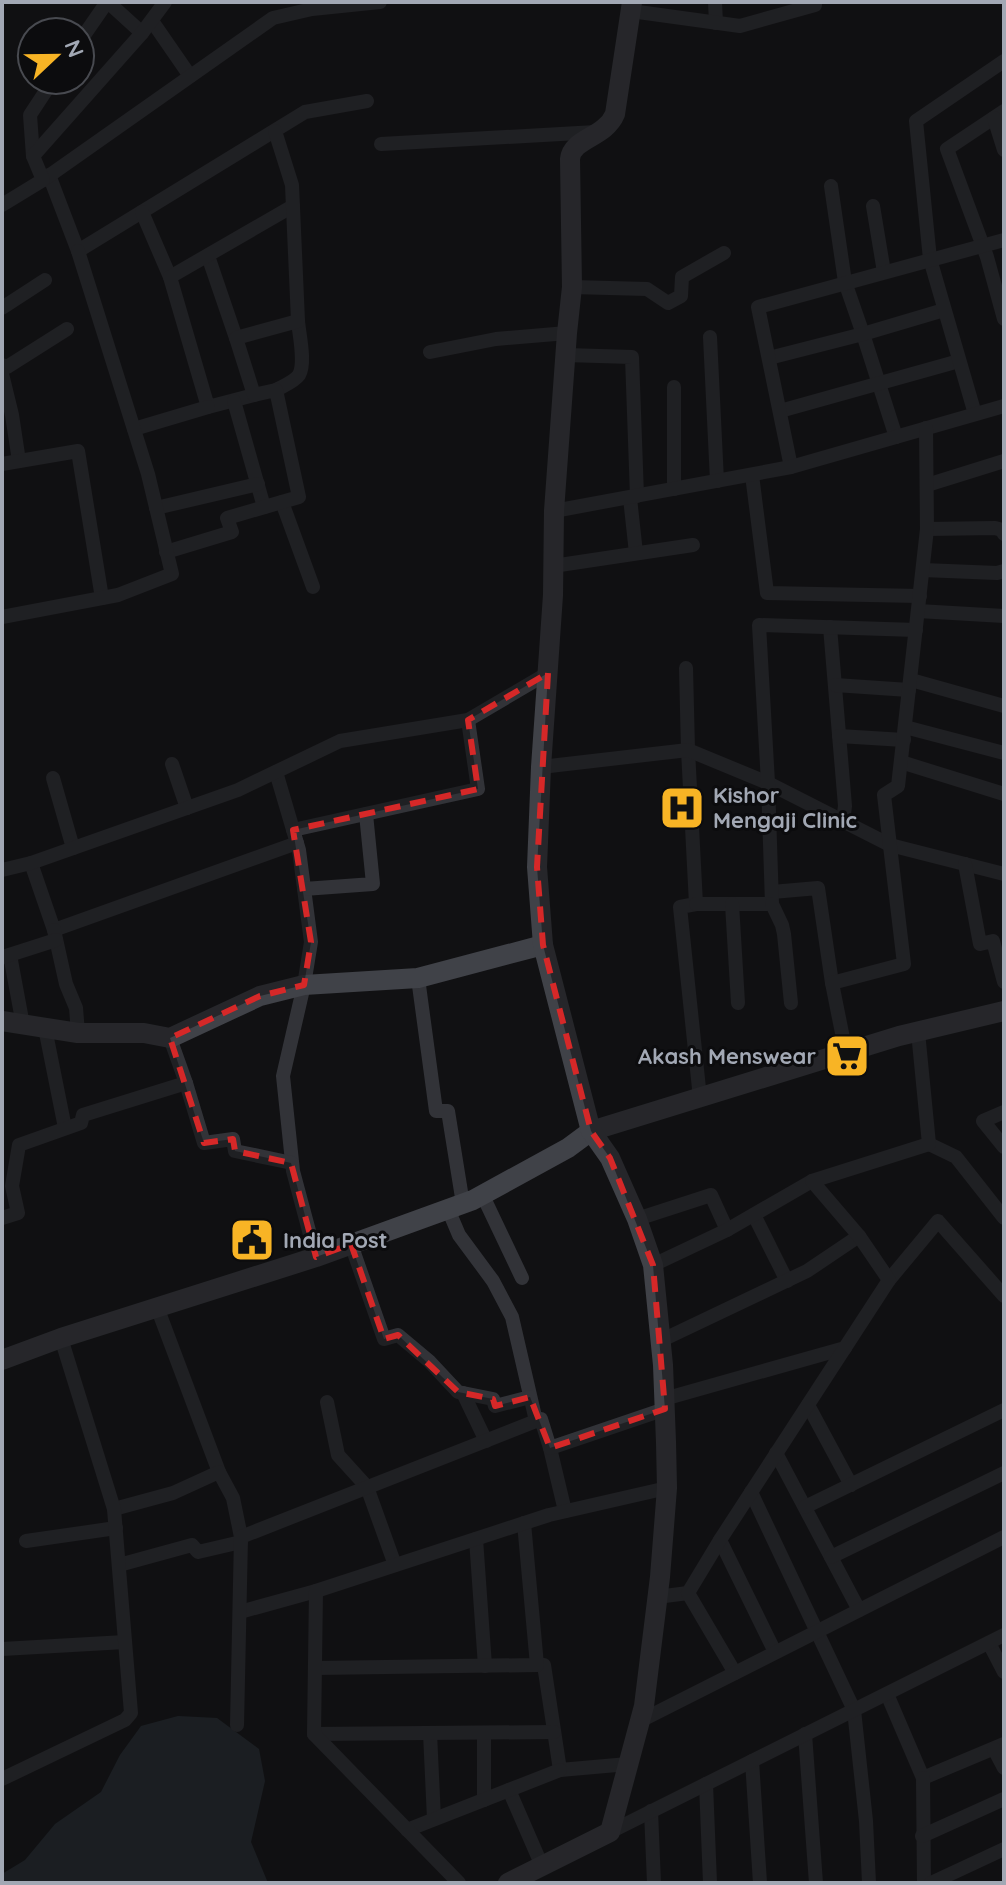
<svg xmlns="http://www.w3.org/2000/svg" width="1006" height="1885" font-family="Quicksand,sans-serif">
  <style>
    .water { fill: #283037 }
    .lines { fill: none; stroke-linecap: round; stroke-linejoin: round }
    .street { stroke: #323338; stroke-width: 14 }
    .secondary { stroke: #404248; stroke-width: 20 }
    .marked { fill: none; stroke: #d62828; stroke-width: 6; stroke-dasharray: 16 10; stroke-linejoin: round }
    .labels { text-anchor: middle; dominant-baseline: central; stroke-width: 6; stroke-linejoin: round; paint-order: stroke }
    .poi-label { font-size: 22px; font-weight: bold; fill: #a2a8b4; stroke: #0c0c0e; text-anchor: start }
  </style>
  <rect width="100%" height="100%" fill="#111113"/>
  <path class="water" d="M178,1716L217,1718L259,1749L265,1781L251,1842L268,1883H2V1874L25,1860L55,1824L101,1792L120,1755L141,1726Z"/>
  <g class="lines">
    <g class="street">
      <path d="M108,2L142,33"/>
      <path d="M715,2L716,23"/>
      <path d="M631,11L740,26L815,5V2"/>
      <path d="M152,21L190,76"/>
      <path d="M80,41L107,2"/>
      <path d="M1004,111L947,149L987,257L1004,319"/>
      <path d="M994,118L1004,150"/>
      <path d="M381,144L596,132"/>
      <path d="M33,156L30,115L53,80"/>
      <path d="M49,175L78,251L305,112L367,101"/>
      <path d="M43,180L273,18L312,9L380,2"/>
      <path d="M831,186L845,282L863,334L896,437"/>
      <path d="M2,205L43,180L33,156L142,33L165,2"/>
      <path d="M873,206L884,272"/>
      <path d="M142,212L170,277"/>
      <path d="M208,256L236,338"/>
      <path d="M572,287L647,289L668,303L681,296L682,277L724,253"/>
      <path d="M2,308L45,280"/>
      <path d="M710,337L717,481"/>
      <path d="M430,352L496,339L567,333"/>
      <path d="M566,355L632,357L637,496"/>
      <path d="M769,358L863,334L944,310"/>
      <path d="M2,365L7,367L67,329"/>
      <path d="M2,374L12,415L19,461"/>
      <path d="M276,390C283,386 294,382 299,375C306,363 299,334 298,321"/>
      <path d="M254,395L208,407L170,277L293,206"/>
      <path d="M234,401L264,507"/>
      <path d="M780,411L959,361"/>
      <path d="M975,414L930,259L916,121L1004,61"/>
      <path d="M134,429L208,407"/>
      <path d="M2,464L78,451L102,598"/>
      <path d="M791,467L758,307L1004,240"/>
      <path d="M752,475L767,593L920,596"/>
      <path d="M927,485L1004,461"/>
      <path d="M674,489V387"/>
      <path d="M630,498L636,553"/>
      <path d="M282,502L313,587"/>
      <path d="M156,508L258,484"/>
      <path d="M554,511L791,467L1004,406"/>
      <path d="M927,529L995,528L1002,530L1004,534"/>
      <path d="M166,552L232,532L227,518L299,497L276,390L254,395L236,338L298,321L292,185L275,131"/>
      <path d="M553,566L693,545"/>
      <path d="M923,570L997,573L1004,571"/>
      <path d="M918,611L1004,616"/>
      <path d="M2,617L118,595L172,574L148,474L78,251"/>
      <path d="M830,627L845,806L843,821"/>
      <path d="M686,668L688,750L696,904L680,907L700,1098"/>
      <path d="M911,680L1004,706"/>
      <path d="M835,685L909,690"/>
      <path d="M905,727L1004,753"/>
      <path d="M839,736L904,740"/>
      <path d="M901,762L1004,794"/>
      <path d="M172,764L187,808"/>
      <path d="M541,767L688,750L768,783L890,845L1004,874"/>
      <path d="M276,772L299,850L311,942L304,985L283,1076L293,1171L316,1257"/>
      <path d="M53,778L73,848"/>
      <path d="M293,830L478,789L468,720"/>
      <path d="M31,863L54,930L297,843"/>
      <path d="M965,864L980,944L993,941L1004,982"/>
      <path d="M2,870L31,863L238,790L340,741L468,720L548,673"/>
      <path d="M304,889L373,884L366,814"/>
      <path d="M772,892L818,888L832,983"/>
      <path d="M696,904H772L768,783L759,625L916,630"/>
      <path d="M732,904L738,1003"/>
      <path d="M772,904L782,925L784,934L791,1003"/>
      <path d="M54,930L66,984L76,1008L78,1033"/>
      <path d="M10,955L23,1025"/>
      <path d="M3,957L56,940"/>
      <path d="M418,978L436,1111H448L463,1204"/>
      <path d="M45,1028L65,1128"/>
      <path d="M846,1053L832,983L904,964L884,795L898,786L927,529L926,428"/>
      <path d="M186,1083L204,1143L233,1139L235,1151L292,1163"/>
      <path d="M1004,1112L983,1121L1004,1147"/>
      <path d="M929,1144L956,1157L1004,1218"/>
      <path d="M483,1196L522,1278"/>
      <path d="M448,1209L459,1235L493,1281L512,1317L536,1421"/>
      <path d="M754,1215L787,1281"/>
      <path d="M2,1218L18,1213L12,1186L19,1145L81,1123L83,1115L186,1083L170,1038"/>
      <path d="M637,1219L711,1195L727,1230"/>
      <path d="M351,1244L384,1339L398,1335L429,1361L458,1392L493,1399L495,1406L530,1397"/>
      <path d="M653,1265L727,1230L812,1181"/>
      <path d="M889,1280L938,1221L1004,1296"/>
      <path d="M157,1307L219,1472"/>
      <path d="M660,1341L807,1271L859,1236"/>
      <path d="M463,1393L486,1441"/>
      <path d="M664,1399L845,1348"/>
      <path d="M327,1402L338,1455L367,1487L395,1565"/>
      <path d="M808,1405L851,1485"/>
      <path d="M550,1448L565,1511"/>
      <path d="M776,1453L859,1610"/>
      <path d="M751,1492L854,1710L866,1821L869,1883"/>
      <path d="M805,1507L1004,1410"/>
      <path d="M114,1509L173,1493L219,1472L233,1498L241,1537"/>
      <path d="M476,1539L485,1666"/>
      <path d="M720,1540L775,1652"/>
      <path d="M26,1541L116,1528"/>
      <path d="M831,1557L1004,1473"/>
      <path d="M119,1565L192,1545L198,1552L241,1542"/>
      <path d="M657,1597L688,1593"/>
      <path d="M240,1612L316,1591"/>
      <path d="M989,1643L1004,1672"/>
      <path d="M2,1649L125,1642"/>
      <path d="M537,1665H544L560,1770L628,1764"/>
      <path d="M315,1668L537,1665L524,1523"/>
      <path d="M735,1673L688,1593L720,1540L889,1280L859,1236L812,1181L929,1144L918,1032"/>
      <path d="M887,1694L923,1778L1004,1744"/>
      <path d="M640,1721L1004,1537"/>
      <path d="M237,1725L241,1537L541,1419L550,1448L665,1409"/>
      <path d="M430,1733L434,1819"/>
      <path d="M484,1733V1800"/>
      <path d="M314,1734L554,1732"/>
      <path d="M805,1734L816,1883"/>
      <path d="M994,1749L1004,1768"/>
      <path d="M752,1761L760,1883"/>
      <path d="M923,1778L924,1883"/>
      <path d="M2,1779L125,1720L131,1713L114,1509L61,1338"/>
      <path d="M706,1784L710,1883"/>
      <path d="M509,1790L542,1866"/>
      <path d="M651,1811L654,1883"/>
      <path d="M407,1830L560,1770"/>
      <path d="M610,1832L1004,1635"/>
      <path d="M922,1836L1004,1799"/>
      <path d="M459,1883L314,1734L316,1591L549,1515L667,1488"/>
      <path d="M931,1883L1004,1849"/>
    </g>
    <g class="secondary">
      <path d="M2,1021L78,1033H144L170,1038L260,996L304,985L418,978L543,945"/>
      <path d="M2,1360L61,1338L316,1257L473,1200L568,1148L591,1131L899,1036L1004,1011"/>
      <path d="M508,1883L610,1832L644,1706L660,1577L667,1488L666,1442L663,1365L653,1265L637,1219L610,1158L591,1131L543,945L537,867L541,767L553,595L554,511L567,333L572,287L570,159C572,138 605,138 615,114L632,2"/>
    </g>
  </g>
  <path d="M0 0H1006V1885H0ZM548,673L537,867L543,945L591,1131L610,1158L653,1265L665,1409L550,1448L530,1397L495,1406L493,1399L458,1392L398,1335L384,1339L351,1244L316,1257L291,1163L235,1151L233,1139L204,1143L170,1038L260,996L304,985L311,942L293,830L478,789L468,720Z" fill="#111113" fill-opacity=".55" fill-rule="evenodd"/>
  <path class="marked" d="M548,673L537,867L543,945L591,1131L610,1158L653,1265L665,1409L550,1448L530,1397L495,1406L493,1399L458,1392L398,1335L384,1339L351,1244L316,1257L291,1163L235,1151L233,1139L204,1143L170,1038L260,996L304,985L311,942L293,830L478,789L468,720Z"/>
  <defs>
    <g id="hospital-square" transform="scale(2.3)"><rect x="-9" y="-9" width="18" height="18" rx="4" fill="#f8b425" stroke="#0c0c0e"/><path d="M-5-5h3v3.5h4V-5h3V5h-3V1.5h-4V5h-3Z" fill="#111"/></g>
    <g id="supermarket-square" transform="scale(2.3)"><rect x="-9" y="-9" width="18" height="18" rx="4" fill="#f8b425" stroke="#0c0c0e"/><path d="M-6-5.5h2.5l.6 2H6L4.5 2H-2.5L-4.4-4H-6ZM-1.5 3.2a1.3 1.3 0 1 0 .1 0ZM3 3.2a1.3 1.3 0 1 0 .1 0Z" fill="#111"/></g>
    <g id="civic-square" transform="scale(2.3)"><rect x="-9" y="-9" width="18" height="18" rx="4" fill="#f8b425" stroke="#0c0c0e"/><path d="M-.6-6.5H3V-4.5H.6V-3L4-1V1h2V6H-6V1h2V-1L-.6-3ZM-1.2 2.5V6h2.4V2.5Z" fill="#111"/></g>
  </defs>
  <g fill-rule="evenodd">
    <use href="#hospital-square" x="682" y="808"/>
    <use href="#supermarket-square" x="847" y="1056"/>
    <use href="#civic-square" x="252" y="1240"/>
  </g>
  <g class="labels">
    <g class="poi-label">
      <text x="713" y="795">Kishor<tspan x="713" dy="25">Mengaji Clinic</tspan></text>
      <text x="816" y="1056" text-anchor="end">Akash Menswear</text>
      <text x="283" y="1240">India Post</text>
    </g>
  </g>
  <rect width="1006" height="1885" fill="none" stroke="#a2a8b4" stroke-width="8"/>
  <g transform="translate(56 56) rotate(68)"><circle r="38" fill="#0c0c0e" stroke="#484a50" stroke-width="2"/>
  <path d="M0-6L14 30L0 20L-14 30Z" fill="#f8b425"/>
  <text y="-12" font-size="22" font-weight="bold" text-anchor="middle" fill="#a2a8b4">N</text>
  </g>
</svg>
